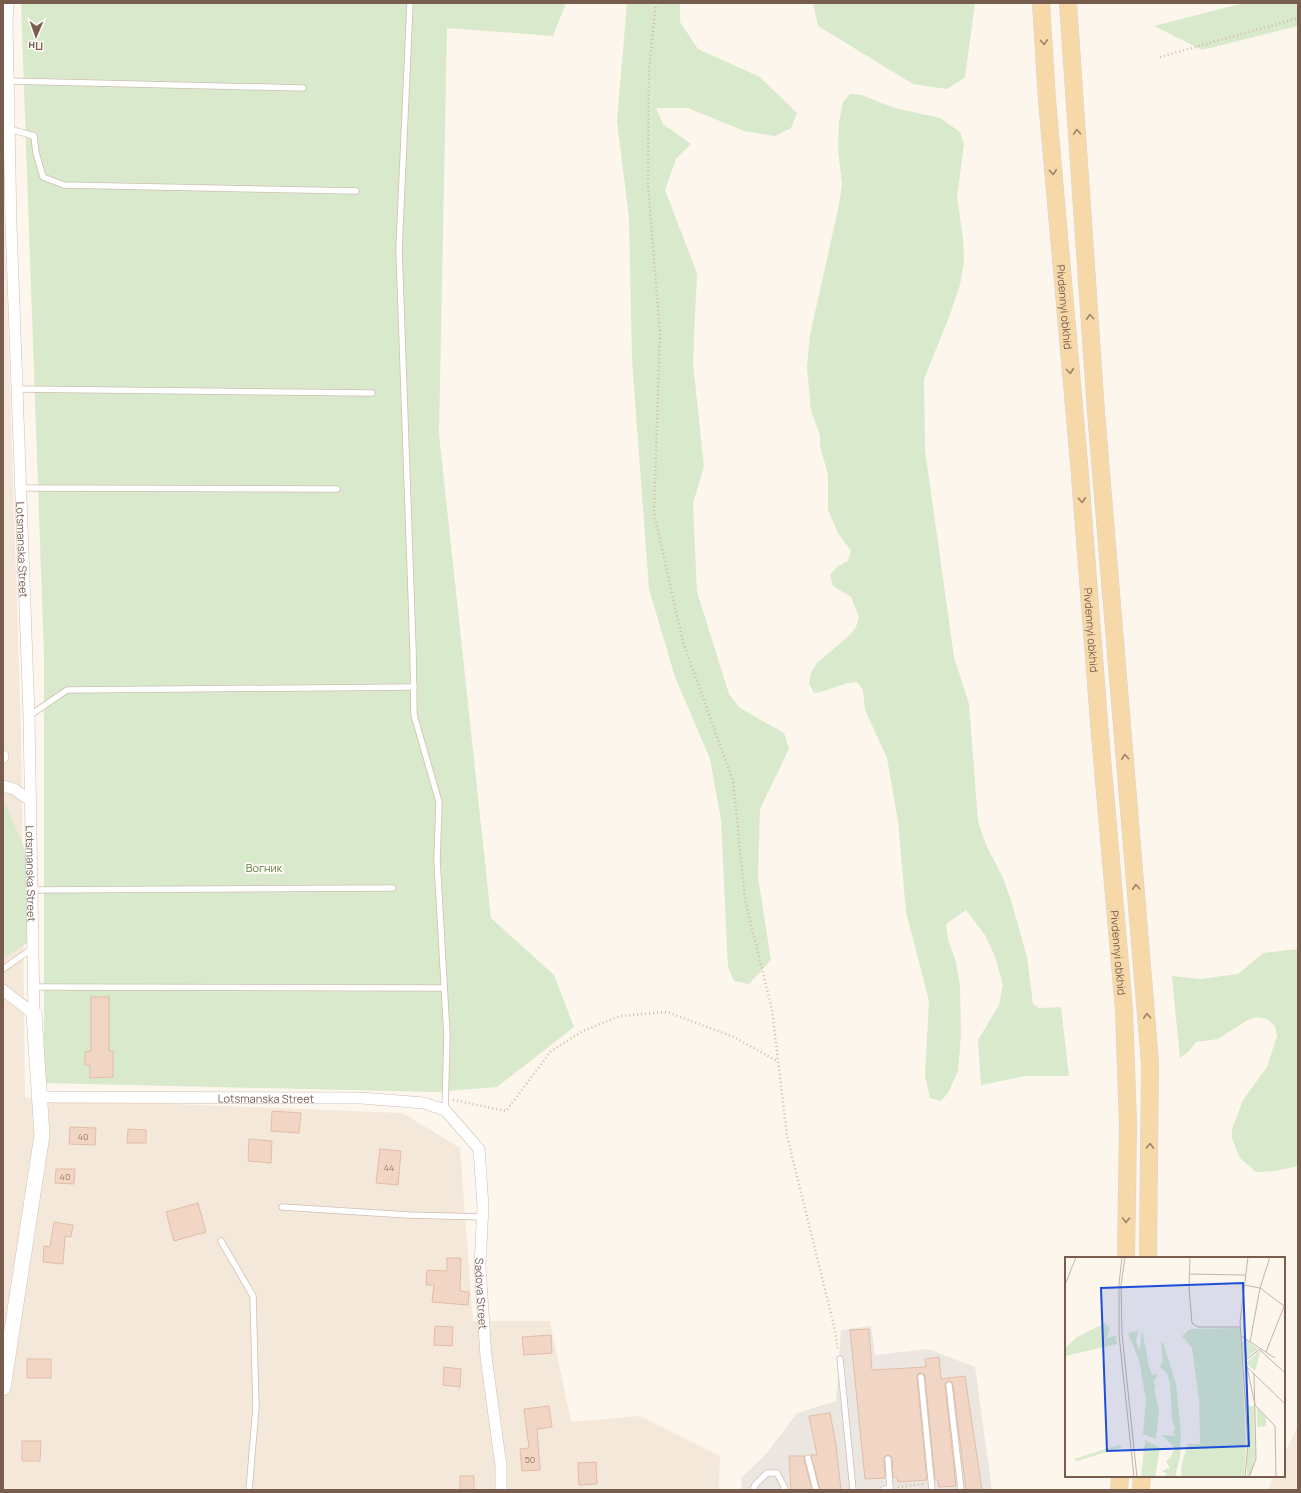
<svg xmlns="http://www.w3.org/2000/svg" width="1301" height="1493" font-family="Manrope,sans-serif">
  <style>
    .residential { fill: #f4e8db }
    .industrial { fill: #ece6e1 }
    .green { fill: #d8eacb }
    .building { fill: #f1d6c5; stroke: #e3bca6 }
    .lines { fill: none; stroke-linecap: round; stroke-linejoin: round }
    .lane-casing { stroke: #cfbeb1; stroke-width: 7 }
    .street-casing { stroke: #cfbeb1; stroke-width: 12 }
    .secondary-casing { stroke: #d4c0b2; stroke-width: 16 }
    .primary-casing { stroke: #d9d2ce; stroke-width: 18 }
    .path { stroke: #d6b9a7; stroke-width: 2.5; stroke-dasharray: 1 3; stroke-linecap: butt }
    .lane { stroke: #fff; stroke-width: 5.5 }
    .street { stroke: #fff; stroke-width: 11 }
    .secondary { stroke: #fff; stroke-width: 15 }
    .primary { stroke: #f7d9a9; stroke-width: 17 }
    .oneway { stroke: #9e826a }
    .labels { text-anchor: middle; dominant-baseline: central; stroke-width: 4; stroke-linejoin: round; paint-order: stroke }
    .number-label { font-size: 9px; fill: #967b6c }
    .street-label { font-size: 11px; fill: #785d4f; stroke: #fefaf3 }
    .park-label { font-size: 11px; fill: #587d47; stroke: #fefaf3 }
    .inset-road { fill: none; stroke: #c3b4a9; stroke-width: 1 }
    .view { fill: #1d4ed8; fill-opacity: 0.15; stroke: #1d4ed8; stroke-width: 2 }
    .inset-edge { fill: none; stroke: #785d4f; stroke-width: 2 }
  </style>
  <rect width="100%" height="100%" fill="#fcf6ed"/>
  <g class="residential">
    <path d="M3,170L21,732L25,1098L403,1113L460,1148L473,1321H550L571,1422L640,1416L720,1456L719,1490H3Z"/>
    <path d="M1298,1425V1490H1268L1274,1476H1284V1455Z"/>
  </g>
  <path class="industrial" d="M871,1326L875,1355L928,1349L975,1367L992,1490H742L741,1478L766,1454L797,1413L836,1401L841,1330Z"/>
  <g class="green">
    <path d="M21,3H566L553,36L447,28L439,434L491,918L554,975L574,1027L497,1087L434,1092L44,1083V656Z"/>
    <path d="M627,3H681L680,6V22L698,49L760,77L797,113L791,128L775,136L744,131L688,108H656L663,124L691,144L676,159L665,190L697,273L693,363L704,467L693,503L697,592L729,694L740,708L784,733L789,749L760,809L758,877L771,960L749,984L734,981L728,967L721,820L710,759L675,677L649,589L632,360L629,218L617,121Z"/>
    <path d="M813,3H975L965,77L947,89L913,84L818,26Z"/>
    <path d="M1244,3H1298V26L1202,50L1154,26Z"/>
    <path d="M850,94L861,95L895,108L940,118L960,132L964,144L957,197L963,238L964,261L960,285L949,317L924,379L925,450L954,657L969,704L978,821L986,845L1003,878L1011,900L1027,957L1033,1004L1039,1008L1061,1007L1069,1076H1025L981,1085L978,1040L999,1005L1003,985L995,957L985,935L966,910L946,924L948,939L956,962L960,987L961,1034L958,1071L948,1093L941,1101L930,1098L925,1076L929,1001L906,912L898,821L887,758L865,710L863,690L857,682C841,683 829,691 814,693L809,683L811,673L817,663L850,635L856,627L859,617L851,597L833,586L830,575L838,566L848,561L851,551L838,533L828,510V475L820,446V435L811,411L807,367L810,335L839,205L842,184L838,149L839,122L843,102Z"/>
    <path d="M3,798L26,852L28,942L3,959Z"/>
    <path d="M1298,949V1166L1276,1171L1256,1172L1240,1158L1232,1139V1129L1243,1100L1267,1067L1277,1036L1275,1026L1267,1019L1256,1017L1246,1021L1218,1039L1196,1042L1189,1051L1180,1058L1172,976L1200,979L1238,974L1263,953Z"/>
  </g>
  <g class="building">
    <path d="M91,997H109V1051H113V1077L90,1078V1065H85V1052L91,1051Z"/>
    <path d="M272,1111L301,1113L299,1133L271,1131Z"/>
    <path d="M70,1127L96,1128L95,1145L69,1144Z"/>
    <path d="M128,1129L146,1130V1143H127Z"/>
    <path d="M249,1139L272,1141L271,1163L248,1161Z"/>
    <path d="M380,1149L401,1151L398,1185L376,1183Z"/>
    <path d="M56,1169H75L74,1184L55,1183Z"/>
    <path d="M198,1203L206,1232L174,1241L166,1212Z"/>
    <path d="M54,1222L73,1225L71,1237L65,1236L63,1264L43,1262L44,1246L50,1247Z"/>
    <path d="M447,1258H461L460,1291L469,1292L468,1305L432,1302L434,1285H426L427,1270L447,1271Z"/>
    <path d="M435,1326L453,1327L452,1346L434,1345Z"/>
    <path d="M869,1329L872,1370L926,1367L925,1359L939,1357L941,1379L965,1376L982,1490H966L953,1385L952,1382L949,1381L946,1382L945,1385L956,1486L939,1487L938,1480H935L925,1377L924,1374L921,1373L918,1374L917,1377L927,1480L898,1482L897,1477H893L892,1457L888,1455L885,1456L884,1459L885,1478L865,1479L850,1330Z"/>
    <path d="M551,1335L552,1353L524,1355L522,1337Z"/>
    <rect x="27" y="1359" width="24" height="19"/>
    <path d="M444,1367L461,1369L460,1387L443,1385Z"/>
    <path d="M549,1406L552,1427L537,1429L540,1470L522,1471L520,1449L529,1448L524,1409Z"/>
    <path d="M830,1413L836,1445L841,1490H820L811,1455H817L809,1416Z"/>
    <path d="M22,1441H41L40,1461H22Z"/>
    <path d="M789,1456H805L804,1459L812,1490H791Z"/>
    <path d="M596,1462L597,1484L579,1485L578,1463Z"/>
    <rect x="460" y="1476" width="14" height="14"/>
  </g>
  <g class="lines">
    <g class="lane-casing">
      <g id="lane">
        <path d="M410,3L399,249L413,649L414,715L439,802L437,860L447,1036L445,1110"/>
        <path d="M8,81L303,88"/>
        <path d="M9,131H17L34,136L36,153L43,177L64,185L356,191"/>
        <path d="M17,389L372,393"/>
        <path d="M21,488L337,489"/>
        <path d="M29,716L67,690L414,687"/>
        <path d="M33,890L393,888"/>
        <path d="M3,969L33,948"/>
        <path d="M34,987L444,988"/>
        <path d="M282,1207L408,1215L483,1217"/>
        <path d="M221,1241L253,1296L256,1407L249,1490"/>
        <path d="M840,1359L853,1490"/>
        <path d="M921,1377L932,1490"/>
        <path d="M949,1385L961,1490"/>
        <path d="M808,1458L816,1490"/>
        <path d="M888,1459L890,1490"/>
        <path d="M753,1490L755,1485L767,1473H777L784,1486V1490"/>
        <path d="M883,1490L890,1488"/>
      </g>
    </g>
    <g class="street-casing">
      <g id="street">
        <path id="s1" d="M8,3L7,22L11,224L29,716L34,1014"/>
        <path d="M3,756V757"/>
        <path d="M3,786L14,789L31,801"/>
        <path d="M3,990L34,1014"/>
        <path id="s2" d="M39,1097L361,1098L424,1103L445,1110L479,1149L483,1206L480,1266L486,1357L501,1466V1490"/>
      </g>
    </g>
    <g class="secondary-casing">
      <path id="secondary" d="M3,1388L42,1135L34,1014"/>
    </g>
    <g class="primary-casing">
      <g id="primary">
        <path id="s3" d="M1041,3L1047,100L1079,463L1100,735L1124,1010L1128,1125L1126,1258"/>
        <path d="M1068,3L1096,412L1150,1063L1148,1258"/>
        <path d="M1119,1490L1120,1476"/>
        <path d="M1141,1490L1142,1476"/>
      </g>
    </g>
    <g class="path">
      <path d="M656,3L649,70L648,184L660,334L654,513L683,642L733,781L745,899L772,1010L787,1136L835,1330L838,1351"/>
      <path d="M1160,57L1298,18"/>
      <path d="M453,1100L506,1111L551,1051L583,1031L620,1016L667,1012L734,1037L777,1061"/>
      <path d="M898,1487L923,1484"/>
    </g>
    <use href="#lane" class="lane"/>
    <use href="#street" class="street"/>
    <use href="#secondary" class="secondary"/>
    <use href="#primary" class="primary"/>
  </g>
  <defs><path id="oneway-chevron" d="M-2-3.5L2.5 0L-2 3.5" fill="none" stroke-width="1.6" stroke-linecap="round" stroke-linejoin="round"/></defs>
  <g class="oneway">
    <use href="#oneway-chevron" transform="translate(1044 42) rotate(86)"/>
    <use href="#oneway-chevron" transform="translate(1077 132) rotate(-94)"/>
    <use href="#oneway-chevron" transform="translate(1053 172) rotate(85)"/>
    <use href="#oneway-chevron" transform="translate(1090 317) rotate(-94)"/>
    <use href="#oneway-chevron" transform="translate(1070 371) rotate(85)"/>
    <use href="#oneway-chevron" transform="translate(1082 500) rotate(86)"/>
    <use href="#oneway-chevron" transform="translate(1125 757) rotate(-95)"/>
    <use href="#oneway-chevron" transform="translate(1136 887) rotate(-95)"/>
    <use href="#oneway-chevron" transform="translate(1147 1016) rotate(-94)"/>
    <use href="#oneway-chevron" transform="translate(1150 1146) rotate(-89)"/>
    <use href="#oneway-chevron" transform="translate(1126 1220) rotate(91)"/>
  </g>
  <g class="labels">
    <g class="number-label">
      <text x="83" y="1136">40</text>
      <text x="389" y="1167">44</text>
      <text x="65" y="1176">40</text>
      <text x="530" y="1459">50</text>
    </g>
    <g class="street-label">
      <text stroke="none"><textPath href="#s3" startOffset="305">Pivdennyi obkhid</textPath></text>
      <text stroke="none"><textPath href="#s1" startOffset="547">Lotsmanska Street</textPath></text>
      <text stroke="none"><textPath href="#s3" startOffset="629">Pivdennyi obkhid</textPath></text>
      <text stroke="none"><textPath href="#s1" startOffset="871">Lotsmanska Street</textPath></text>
      <text stroke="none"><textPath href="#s3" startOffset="953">Pivdennyi obkhid</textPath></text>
      <text stroke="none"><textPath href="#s2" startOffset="227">Lotsmanska Street</textPath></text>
      <text stroke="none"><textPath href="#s2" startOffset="604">Sadova Street</textPath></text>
    </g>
    <g class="park-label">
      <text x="264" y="867">Вогник</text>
    </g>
  </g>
  <g transform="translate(1065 1257)">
    <rect width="220" height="220" fill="#fcf6ed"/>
    <path d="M40,66L45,71L41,82L51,78L52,87L0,99V91L12,80ZM175,71L181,188L179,220H116L117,205L123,187H135L134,143L127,91L117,79L125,72ZM77,72L84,110L88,118L93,117L88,125L91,129L89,132L94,152L91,182L78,177L81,143L74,103L63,76L73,74L71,85L75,93ZM181,83L193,92L180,102L177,86ZM98,85L111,127L116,178L115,200L110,220H100L102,217L97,214L105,211L101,204L105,201L110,191L97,178L112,179L108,176L110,171L107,162L105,127L102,116L95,110L98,104L96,87ZM194,94L195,96L190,114L181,106ZM182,149H189L190,201L186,218L182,219ZM192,151L201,160V169L192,170ZM80,183L95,191L90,220H76ZM53,188L58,190L12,204L9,202Z" fill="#d8eacb"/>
    <path class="inset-road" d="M57,0L54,27V78L69,220M60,0L56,28L57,77L72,220M125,0L124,31L127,66L133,70H175M124,17L180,18M0,28L11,0M179,28L195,31L219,49M176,79L210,101M185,85L195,31L205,0M195,93L220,116M201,95L220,47M181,103L182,110L220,147M181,103L195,92M182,110L190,148L210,169L211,220M180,220L183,186L175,65L183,0M184,220L191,202L189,116"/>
    <path class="view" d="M178,26L184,189L42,194L36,31Z"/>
    <rect width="220" height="220" class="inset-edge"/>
  </g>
  <rect width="1301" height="1493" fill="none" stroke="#785d4f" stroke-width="8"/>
  <g transform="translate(36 36) rotate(182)" stroke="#fefaf3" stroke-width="3" paint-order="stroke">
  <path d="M0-3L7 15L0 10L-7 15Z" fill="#785d4f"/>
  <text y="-6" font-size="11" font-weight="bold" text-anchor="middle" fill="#785d4f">Пн</text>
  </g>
</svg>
